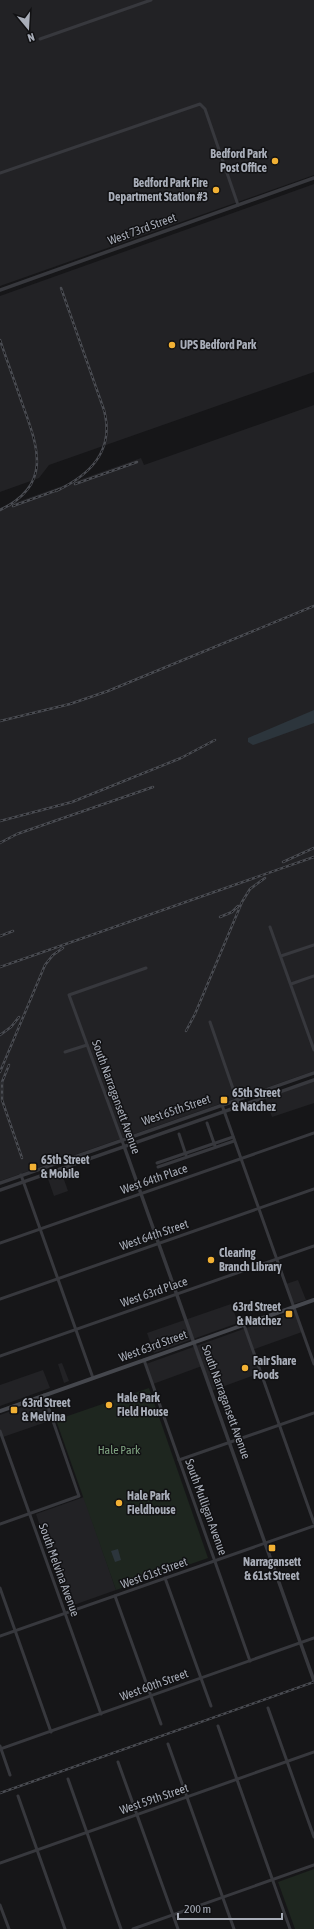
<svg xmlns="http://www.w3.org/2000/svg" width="314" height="1929" font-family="'Asap Condensed',sans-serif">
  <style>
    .built { fill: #222225 }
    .green { fill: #1e261f }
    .water { fill: #2c353c }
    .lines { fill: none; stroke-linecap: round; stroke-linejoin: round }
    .minor { stroke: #37383d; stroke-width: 3 }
    .tertiary { stroke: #37383d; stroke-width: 3.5 }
    .secondary { stroke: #45474d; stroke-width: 4 }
    .rail-casing { stroke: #4a4c52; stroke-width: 2.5 }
    .rail { stroke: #111113; stroke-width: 1; stroke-dasharray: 3; stroke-linecap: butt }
    .poi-dot { fill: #f2b134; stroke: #111113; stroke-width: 1.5 }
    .labels { text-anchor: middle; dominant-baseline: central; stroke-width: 3; stroke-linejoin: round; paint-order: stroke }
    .poi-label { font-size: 12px; font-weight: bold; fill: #a8adb8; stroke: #111113; text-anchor: start }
    .street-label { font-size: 12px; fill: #a8adb8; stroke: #111113 }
    .park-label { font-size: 12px; fill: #7fa381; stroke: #111113 }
  </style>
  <rect width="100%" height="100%" fill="#161618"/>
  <g class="built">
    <path d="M0,0H314V175L0,286Z"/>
    <path d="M314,184V372L49,465L39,478L0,492V296Z"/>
    <path d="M314,405V1071L0,1181V508L141,458L144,465Z"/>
    <path d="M314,1081V1103L272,1117L265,1098Z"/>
    <path d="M61,1171L68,1191L54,1196L47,1176Z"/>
    <path d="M298,1280L306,1300L293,1304L286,1284Z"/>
    <path d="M231,1304L238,1323L154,1353L147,1333Z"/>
    <path d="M294,1311L302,1332L252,1350L260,1373L211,1391L202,1366L153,1384L146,1364Z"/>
    <path d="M62,1363L69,1381L64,1383L58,1364Z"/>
    <path d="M43,1370L50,1388L0,1406V1385Z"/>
    <path d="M44,1399L52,1420L3,1437L0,1429V1415Z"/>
    <path d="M84,1497L116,1590L68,1607L36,1514Z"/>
  </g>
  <g class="green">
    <path d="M149,1388L208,1558L116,1590L56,1420Z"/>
    <path d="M314,1869V1929H295L278,1882Z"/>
  </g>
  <g class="water">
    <path d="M314,710V723L253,745L248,742V738Z"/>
    <path d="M118,1549L121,1560L115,1562L111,1551Z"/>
  </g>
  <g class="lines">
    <g class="minor">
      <path d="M40,39L151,0"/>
      <path d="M0,173L200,104L205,109L238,205"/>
      <path d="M270,927L314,1050"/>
      <path d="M281,956L314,945"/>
      <path d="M291,984L314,976"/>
      <path d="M210,1022L239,1106"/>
      <path d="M65,1052L87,1045"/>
      <path d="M222,1105L314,1364"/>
      <path d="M207,1123L215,1146"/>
      <path d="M179,1134L186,1155"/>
      <path d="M124,1146L69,995L146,968"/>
      <path d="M157,1163L233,1137"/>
      <path d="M158,1167L234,1141"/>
      <path d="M21,1175L93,1378"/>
      <path d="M0,1243L314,1133"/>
      <path d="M0,1299L314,1189"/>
      <path d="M244,1325L314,1523"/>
      <path d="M0,1356L314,1246"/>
      <path d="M144,1360L250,1661"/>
      <path d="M0,1431L101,1714"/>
      <path d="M179,1460L314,1413"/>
      <path d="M0,1524L79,1496L44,1395"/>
      <path d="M165,1578L211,1706"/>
      <path d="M0,1588L51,1732"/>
      <path d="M115,1596L161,1724"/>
      <path d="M0,1636L314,1526"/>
      <path d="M268,1708L314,1837"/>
      <path d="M218,1726L290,1929"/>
      <path d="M168,1744L234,1929"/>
      <path d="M0,1746L10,1775"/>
      <path d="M0,1749L314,1638"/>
      <path d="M118,1762L178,1929"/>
      <path d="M68,1779L121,1929"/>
      <path d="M18,1796L65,1929"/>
      <path d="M0,1863L314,1752"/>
      <path d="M0,1905L9,1929"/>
      <path d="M133,1929L314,1865"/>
    </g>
    <g class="tertiary">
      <path d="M0,290L314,178"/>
      <path d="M124,1146L314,1681"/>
      <path d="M0,1183L314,1073"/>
      <path d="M0,1190L314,1080"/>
    </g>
    <path class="secondary" d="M0,1411L314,1300"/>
    <g class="rail-casing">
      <g id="rail">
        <path d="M0,340C7,361 15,382 22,403C38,447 53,485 0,510"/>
        <path d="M75,484L137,462"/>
        <path d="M56,491C90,475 115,451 104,410L61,288"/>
        <path d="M13,506L60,489"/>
        <path d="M0,721L70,704L108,691L314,606"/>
        <path d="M0,821L72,802L181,758L215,740"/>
        <path d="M0,843L17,834L153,787"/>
        <path d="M283,862L314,848"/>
        <path d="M220,917L232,912L238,906"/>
        <path d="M0,936L13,931"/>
        <path d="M0,967L314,857"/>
        <path d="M186,1031L195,1014L242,902L250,889L265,878"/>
        <path d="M0,1035L11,1027L19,1017"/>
        <path d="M9,1065L2,1082V1100L22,1158"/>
        <path d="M0,1072L45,965L53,955L63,948"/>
        <path d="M0,1793L314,1682"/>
      </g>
    </g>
    <use href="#rail" class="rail"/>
  </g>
  <g class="poi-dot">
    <circle cx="275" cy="161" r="4"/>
    <circle cx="216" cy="190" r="4"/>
    <circle cx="172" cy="345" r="4"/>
    <rect x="220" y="1096" width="8" height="8" rx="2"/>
    <rect x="29" y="1163" width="8" height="8" rx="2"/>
    <circle cx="211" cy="1260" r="4"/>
    <rect x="285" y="1310" width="8" height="8" rx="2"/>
    <circle cx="245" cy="1368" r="4"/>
    <circle cx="109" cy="1405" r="4"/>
    <rect x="10" y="1406" width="8" height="8" rx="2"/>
    <circle cx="119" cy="1503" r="4"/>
    <rect x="268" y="1544" width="8" height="8" rx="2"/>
  </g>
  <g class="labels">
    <g class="poi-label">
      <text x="267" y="154" text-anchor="end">Bedford Park<tspan x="267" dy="14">Post Office</tspan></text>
      <text x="208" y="183" text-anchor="end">Bedford Park Fire<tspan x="208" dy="14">Department Station #3</tspan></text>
      <text x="180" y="345">UPS Bedford Park</text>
      <text x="232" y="1093">65th Street<tspan x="232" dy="14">&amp; Natchez</tspan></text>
      <text x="41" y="1160">65th Street<tspan x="41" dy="14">&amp; Mobile</tspan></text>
      <text x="219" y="1253">Clearing<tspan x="219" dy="14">Branch Library</tspan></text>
      <text x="281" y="1307" text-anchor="end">63rd Street<tspan x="281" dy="14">&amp; Natchez</tspan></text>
      <text x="253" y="1361">Fair Share<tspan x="253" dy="14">Foods</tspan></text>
      <text x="117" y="1398">Hale Park<tspan x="117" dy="14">Field House</tspan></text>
      <text x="22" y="1403">63rd Street<tspan x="22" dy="14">&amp; Melvina</tspan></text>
      <text x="127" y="1496">Hale Park<tspan x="127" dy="14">Fieldhouse</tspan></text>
      <text x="272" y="1562" text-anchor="middle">Narragansett<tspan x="272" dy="14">&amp; 61st Street</tspan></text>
    </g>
    <g class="street-label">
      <text transform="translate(142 229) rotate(-20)">West 73rd Street</text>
      <text transform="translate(116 1097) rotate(70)">South Narragansett Avenue</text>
      <text transform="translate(176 1110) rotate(-19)">West 65th Street</text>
      <text transform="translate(154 1179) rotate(-19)">West 64th Place</text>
      <text transform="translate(154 1235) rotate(-19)">West 64th Street</text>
      <text transform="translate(154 1292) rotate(-19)">West 63rd Place</text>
      <text transform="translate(153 1346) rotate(-20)">West 63rd Street</text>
      <text transform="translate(226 1402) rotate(70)">South Narragansett Avenue</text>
      <text transform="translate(206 1507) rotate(70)">South Mulligan Avenue</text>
      <text transform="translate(59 1570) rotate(70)">South Melvina Avenue</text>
      <text transform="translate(154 1573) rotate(-20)">West 61st Street</text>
      <text transform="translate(154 1685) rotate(-20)">West 60th Street</text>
      <text transform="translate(154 1799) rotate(-19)">West 59th Street</text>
    </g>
    <g class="park-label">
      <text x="119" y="1450">Hale Park</text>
    </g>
  </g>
  <g transform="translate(28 28) rotate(162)" stroke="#111113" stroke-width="3" paint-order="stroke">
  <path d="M0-3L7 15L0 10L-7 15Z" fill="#a8adb8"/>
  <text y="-6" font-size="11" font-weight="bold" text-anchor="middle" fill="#a8adb8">N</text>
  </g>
  <path d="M178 1913v6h104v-6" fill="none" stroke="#a8adb8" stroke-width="2"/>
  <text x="184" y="1913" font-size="12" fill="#a8adb8" stroke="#111113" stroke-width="3" paint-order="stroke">200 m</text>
</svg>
